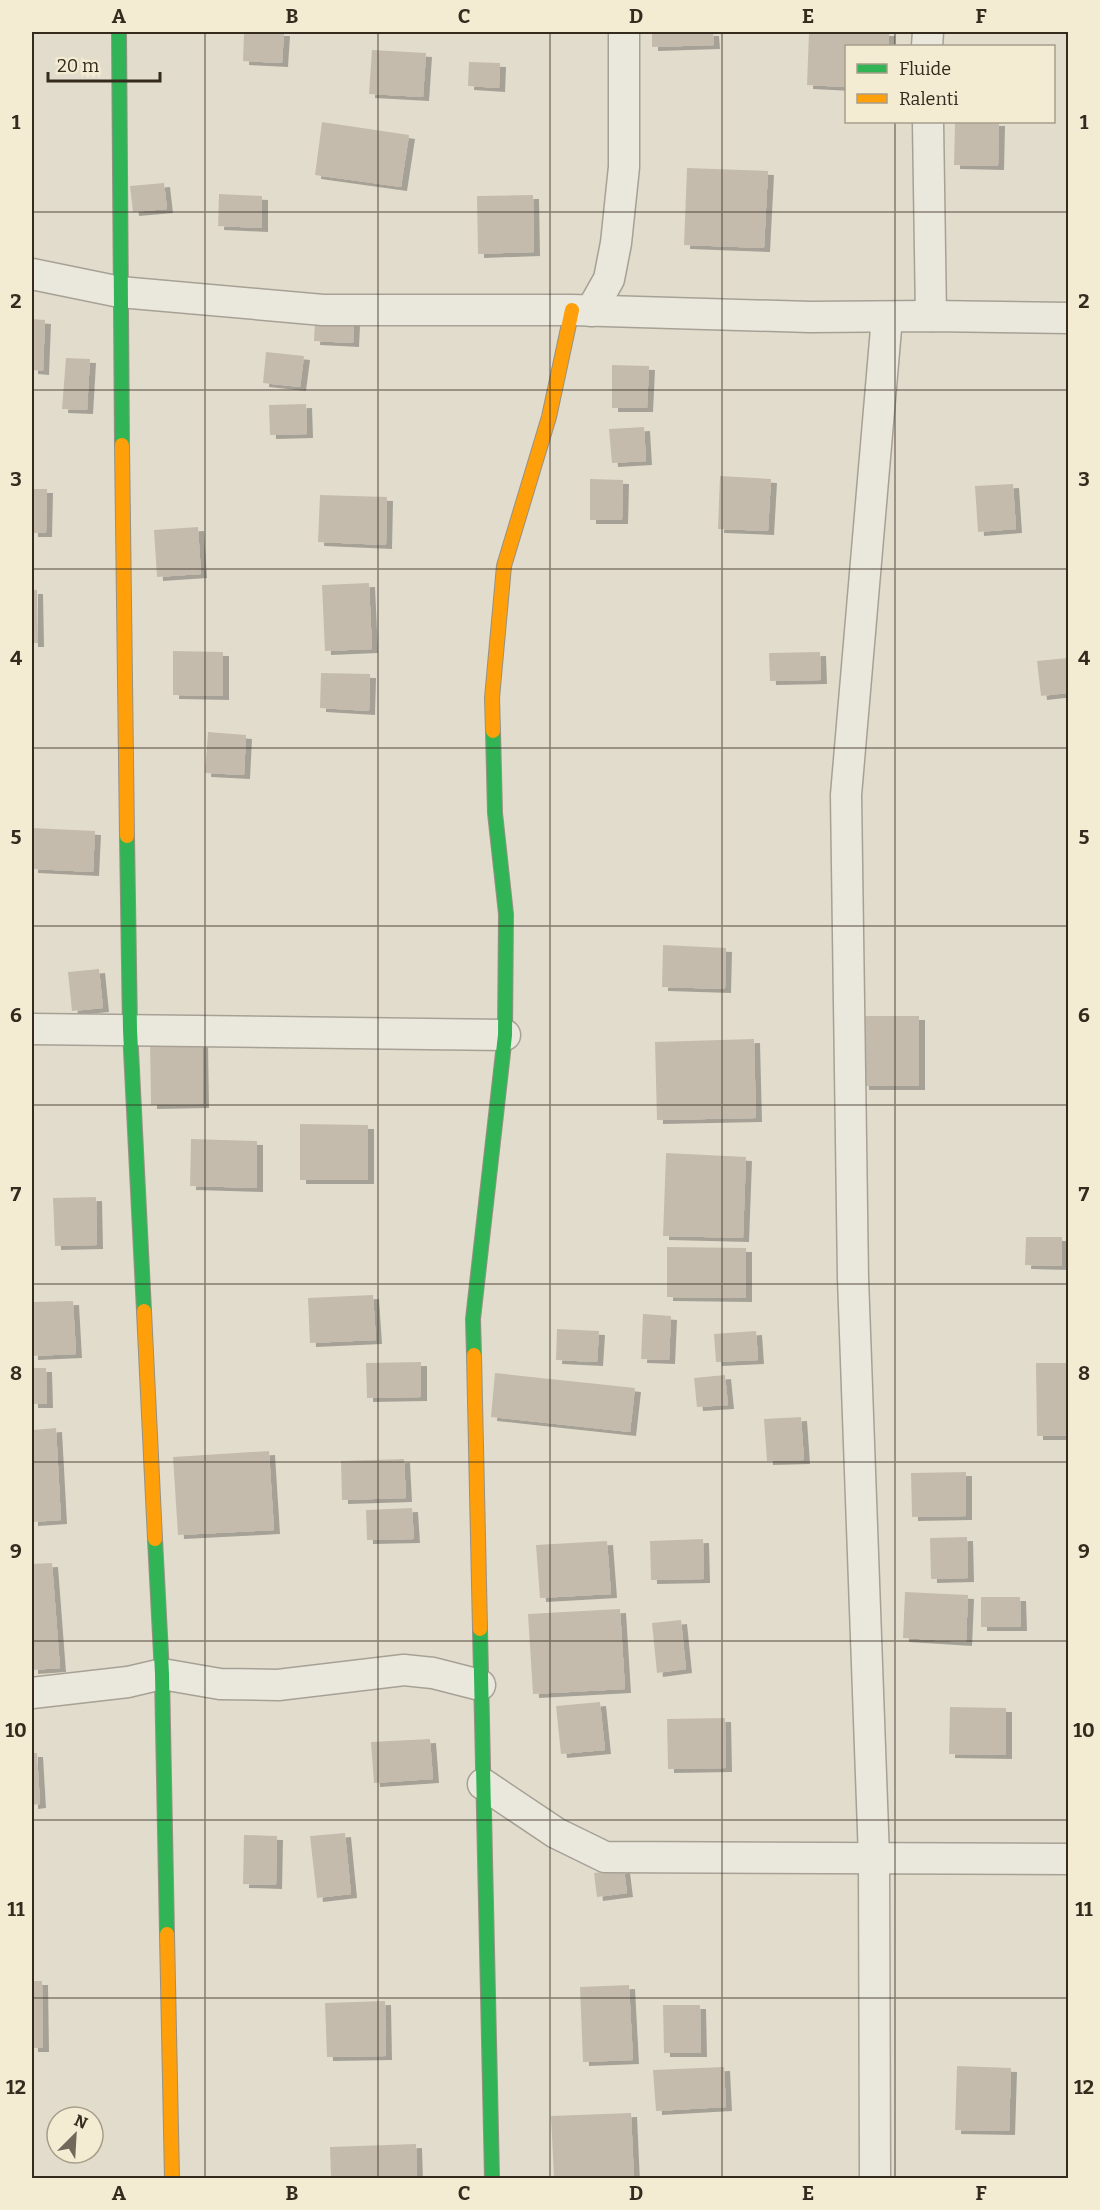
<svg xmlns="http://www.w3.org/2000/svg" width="1100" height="2210" font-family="Bitter,serif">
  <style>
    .building { fill: #c5bbad; filter: url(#shadow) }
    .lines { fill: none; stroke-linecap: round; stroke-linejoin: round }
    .street-casing { stroke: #a7a195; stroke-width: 33 }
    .fast-casing { stroke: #979185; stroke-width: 16 }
    .slow-casing { stroke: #979185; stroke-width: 16 }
    .street { stroke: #eae7dd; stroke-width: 30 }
    .fast { stroke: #30b455; stroke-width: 14 }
    .slow { stroke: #ff9f0a; stroke-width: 14 }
    .grid { fill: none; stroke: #342a1e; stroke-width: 1.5; stroke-opacity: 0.55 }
    .neatline { fill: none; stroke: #342a1e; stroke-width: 2 }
    .grid-label { font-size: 20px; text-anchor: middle; font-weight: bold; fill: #342a1e }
  </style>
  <defs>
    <filter id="shadow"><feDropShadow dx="6" dy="4" stdDeviation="0" flood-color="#0004"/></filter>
  </defs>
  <rect width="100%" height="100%" fill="#e2dccc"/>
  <g class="building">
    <path d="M244,32H284L282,63L243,61Z"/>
    <path d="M652,32H713L714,45L652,47Z"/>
    <path d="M809,32H889V46H846V87L807,85Z"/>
    <path d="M372,50L426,53L423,97L369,94Z"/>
    <path d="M469,62L500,63L499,88L468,86Z"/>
    <path d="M322,122L409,135L401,187L315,175Z"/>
    <path d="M955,122H999L998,166L954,165Z"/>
    <path d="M687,168L768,171L764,248L684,245Z"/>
    <path d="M164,183L167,209L133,212L130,186Z"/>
    <path d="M219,194L262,196V228L218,226Z"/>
    <path d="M533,195L534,252L478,254L477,196Z"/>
    <path d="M32,319L45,320L43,371L32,370Z"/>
    <path d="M315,320L354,322L353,343L314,341Z"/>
    <path d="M266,352L304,356L300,387L263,383Z"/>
    <path d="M66,358L90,359L87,410L62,409Z"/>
    <path d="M612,365L649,366L647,408H612Z"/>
    <path d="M306,404L307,434L270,435L269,405Z"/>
    <path d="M644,427L646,461L612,463L609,429Z"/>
    <path d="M720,476L771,479L768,531L718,529Z"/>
    <path d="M590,479L623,480L622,520H590Z"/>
    <path d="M1013,484L1016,529L978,532L975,486Z"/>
    <path d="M32,489H47L46,533H32Z"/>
    <path d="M320,495L387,497L386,545L318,542Z"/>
    <path d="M198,527L201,574L157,577L154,530Z"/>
    <path d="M369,583L372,649L325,651L322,585Z"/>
    <path d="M32,590H37L38,643H32Z"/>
    <path d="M173,651L223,652V696L173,695Z"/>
    <path d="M820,652L821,680L770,681L769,653Z"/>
    <path d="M1068,658V693L1041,696L1037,661Z"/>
    <path d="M321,673L370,674L369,711L320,708Z"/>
    <path d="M208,732L246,735L244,775L205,773Z"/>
    <path d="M32,828L95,831L93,872L32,869Z"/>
    <path d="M663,945L726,948L725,989L662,987Z"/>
    <path d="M99,969L103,1008L72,1011L68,972Z"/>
    <path d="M862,1016H919V1086H863Z"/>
    <path d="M754,1039L756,1118L657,1120L655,1042Z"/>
    <path d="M150,1040H202L203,1104L151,1105Z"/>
    <path d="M300,1124L368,1125V1180H300Z"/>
    <path d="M191,1139L257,1141V1188L190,1186Z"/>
    <path d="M666,1153L746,1157L743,1238L663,1236Z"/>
    <path d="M96,1197L97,1245L55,1246L53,1198Z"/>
    <path d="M1026,1237H1062V1266L1025,1265Z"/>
    <path d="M667,1247L746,1248V1298L667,1297Z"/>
    <path d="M373,1295L376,1340L310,1343L308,1298Z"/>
    <path d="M73,1301L76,1354L32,1356V1302Z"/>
    <path d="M643,1314L671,1316L669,1360L641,1359Z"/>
    <path d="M557,1329L599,1331L597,1362L556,1360Z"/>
    <path d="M756,1331L758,1360L716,1362L714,1334Z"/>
    <path d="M421,1362V1397L367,1398L366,1363Z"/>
    <path d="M1036,1363H1068V1436H1037Z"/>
    <path d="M32,1368H46L47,1404H32Z"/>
    <path d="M495,1373L635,1388L630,1432L491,1417Z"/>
    <path d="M725,1375L728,1405L697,1407L694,1378Z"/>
    <path d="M801,1417L804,1460L767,1461L764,1419Z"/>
    <path d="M56,1428L61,1520L32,1522V1430Z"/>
    <path d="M269,1451L274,1530L178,1535L173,1457Z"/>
    <path d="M404,1459L406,1498L342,1500L341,1461Z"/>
    <path d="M966,1472V1516L912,1517L911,1473Z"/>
    <path d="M412,1508L414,1539L367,1540L366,1510Z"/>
    <path d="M967,1537L968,1578L931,1579L930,1538Z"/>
    <path d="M703,1539L704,1579L651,1580L650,1541Z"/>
    <path d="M607,1541L611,1594L540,1598L536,1545Z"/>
    <path d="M52,1563L60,1668L32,1670V1564Z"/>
    <path d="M905,1592L968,1595L966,1642L903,1638Z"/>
    <path d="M981,1597H1020L1021,1627H981Z"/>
    <path d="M620,1609L625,1689L533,1694L528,1614Z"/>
    <path d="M681,1620L686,1669L657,1673L652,1623Z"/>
    <path d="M600,1702L605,1750L561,1754L556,1706Z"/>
    <path d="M950,1707L1006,1708V1755L949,1754Z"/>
    <path d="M725,1718L726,1768L668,1769L667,1719Z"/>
    <path d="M430,1739L433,1779L374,1783L371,1742Z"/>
    <path d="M32,1753H37L40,1804L32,1805Z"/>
    <path d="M345,1833L351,1894L317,1898L310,1836Z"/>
    <path d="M244,1835L277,1836L276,1885L243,1884Z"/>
    <path d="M624,1869L627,1893L597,1897L594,1873Z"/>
    <path d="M32,1981H42L43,2048H32Z"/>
    <path d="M629,1985L633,2060L583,2062L580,1987Z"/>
    <path d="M385,2001L386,2056L327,2057L325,2003Z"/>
    <path d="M663,2005H700L701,2053H664Z"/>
    <path d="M957,2066L1011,2068L1009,2131L955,2130Z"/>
    <path d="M724,2067L726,2107L656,2111L653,2070Z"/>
    <path d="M631,2113L634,2178H554L551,2116Z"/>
    <path d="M416,2144L417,2178H331L330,2147Z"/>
  </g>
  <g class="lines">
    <g class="street-casing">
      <g id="street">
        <path d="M927,46L928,32"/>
        <path d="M928,122L931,316"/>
        <path d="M32,274L120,292L323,310H572L810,317L931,316L1068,318"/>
        <path d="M591,311L609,279L616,243L624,167V32"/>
        <path d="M32,1029L505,1035"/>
        <path d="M32,1693L128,1682L162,1674L220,1684L278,1685L404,1670L433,1673L480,1685"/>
        <path d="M483,1784L556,1833L605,1857L1068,1859"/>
        <path d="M875,2178L874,1858L853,1278L846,795L887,317"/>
      </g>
    </g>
    <g class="fast-casing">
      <g id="fast">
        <path d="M119,32L122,445"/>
        <path d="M127,836L130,1030L144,1311"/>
        <path d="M474,1355L473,1319L505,1035L506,914L495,813L493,731"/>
        <path d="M155,1539L162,1674L167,1934"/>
        <path d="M480,1629L492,2178"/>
      </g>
    </g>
    <g class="slow-casing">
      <g id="slow">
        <path d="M122,445L127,836"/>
        <path d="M493,731L492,698L504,566L549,417L572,310"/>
        <path d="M144,1311L155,1539"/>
        <path d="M474,1355L480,1629"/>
        <path d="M167,1934L172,2178"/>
      </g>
    </g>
    <use href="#street" class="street"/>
    <use href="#fast" class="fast"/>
    <use href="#slow" class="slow"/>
  </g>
  <path class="grid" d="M205,32V2178M378,32V2178M550,32V2178M722,32V2178M895,32V46M895,122V2178M32,212H1068M32,390H1068M32,569H1068M32,748H1068M32,926H1068M32,1105H1068M32,1284H1068M32,1462H1068M32,1641H1068M32,1820H1068M32,1998H1068"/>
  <rect width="1100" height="2210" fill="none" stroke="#f3ebd2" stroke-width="66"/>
  <rect x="845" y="45" width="210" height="78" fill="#f3ebd2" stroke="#a79e8a" stroke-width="1.5"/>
  <rect x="857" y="64" width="30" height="9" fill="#30b455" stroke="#a79e8a" stroke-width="1.5"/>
  <text x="899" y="75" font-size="18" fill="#342a1e">Fluide</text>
  <rect x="857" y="94" width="30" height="9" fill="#ff9f0a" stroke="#a79e8a" stroke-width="1.5"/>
  <text x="899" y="105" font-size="18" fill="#342a1e">Ralenti</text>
  <g transform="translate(75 2135) rotate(24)"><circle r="28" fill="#f3ebd2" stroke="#a79e8a" stroke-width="1.5"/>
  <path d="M0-4.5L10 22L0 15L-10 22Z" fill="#71685b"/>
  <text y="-9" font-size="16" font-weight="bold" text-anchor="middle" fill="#342a1e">N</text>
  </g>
  <path d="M48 72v9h112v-9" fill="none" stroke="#342a1e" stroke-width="3"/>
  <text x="57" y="72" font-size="18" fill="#342a1e" stroke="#f3ebd2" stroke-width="4.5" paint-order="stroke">20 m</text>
  <rect x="33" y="33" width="1034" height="2144" class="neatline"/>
  <g class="grid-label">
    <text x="119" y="23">A</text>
    <text x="292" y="23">B</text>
    <text x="464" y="23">C</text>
    <text x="636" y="23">D</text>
    <text x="808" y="23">E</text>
    <text x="981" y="23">F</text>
    <text x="16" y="129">1</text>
    <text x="1084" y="129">1</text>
    <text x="16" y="308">2</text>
    <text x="1084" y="308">2</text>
    <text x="16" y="486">3</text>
    <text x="1084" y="486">3</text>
    <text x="16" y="665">4</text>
    <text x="1084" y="665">4</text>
    <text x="16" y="844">5</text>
    <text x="1084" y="844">5</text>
    <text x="16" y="1022">6</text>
    <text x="1084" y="1022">6</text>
    <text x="16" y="1201">7</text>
    <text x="1084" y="1201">7</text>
    <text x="16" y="1380">8</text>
    <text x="1084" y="1380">8</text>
    <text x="16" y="1558">9</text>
    <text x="1084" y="1558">9</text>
    <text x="16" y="1737">10</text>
    <text x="1084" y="1737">10</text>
    <text x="16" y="1916">11</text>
    <text x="1084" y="1916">11</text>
    <text x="16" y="2094">12</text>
    <text x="1084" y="2094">12</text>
    <text x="119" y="2200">A</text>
    <text x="292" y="2200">B</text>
    <text x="464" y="2200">C</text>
    <text x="636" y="2200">D</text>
    <text x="808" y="2200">E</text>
    <text x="981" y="2200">F</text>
  </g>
</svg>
